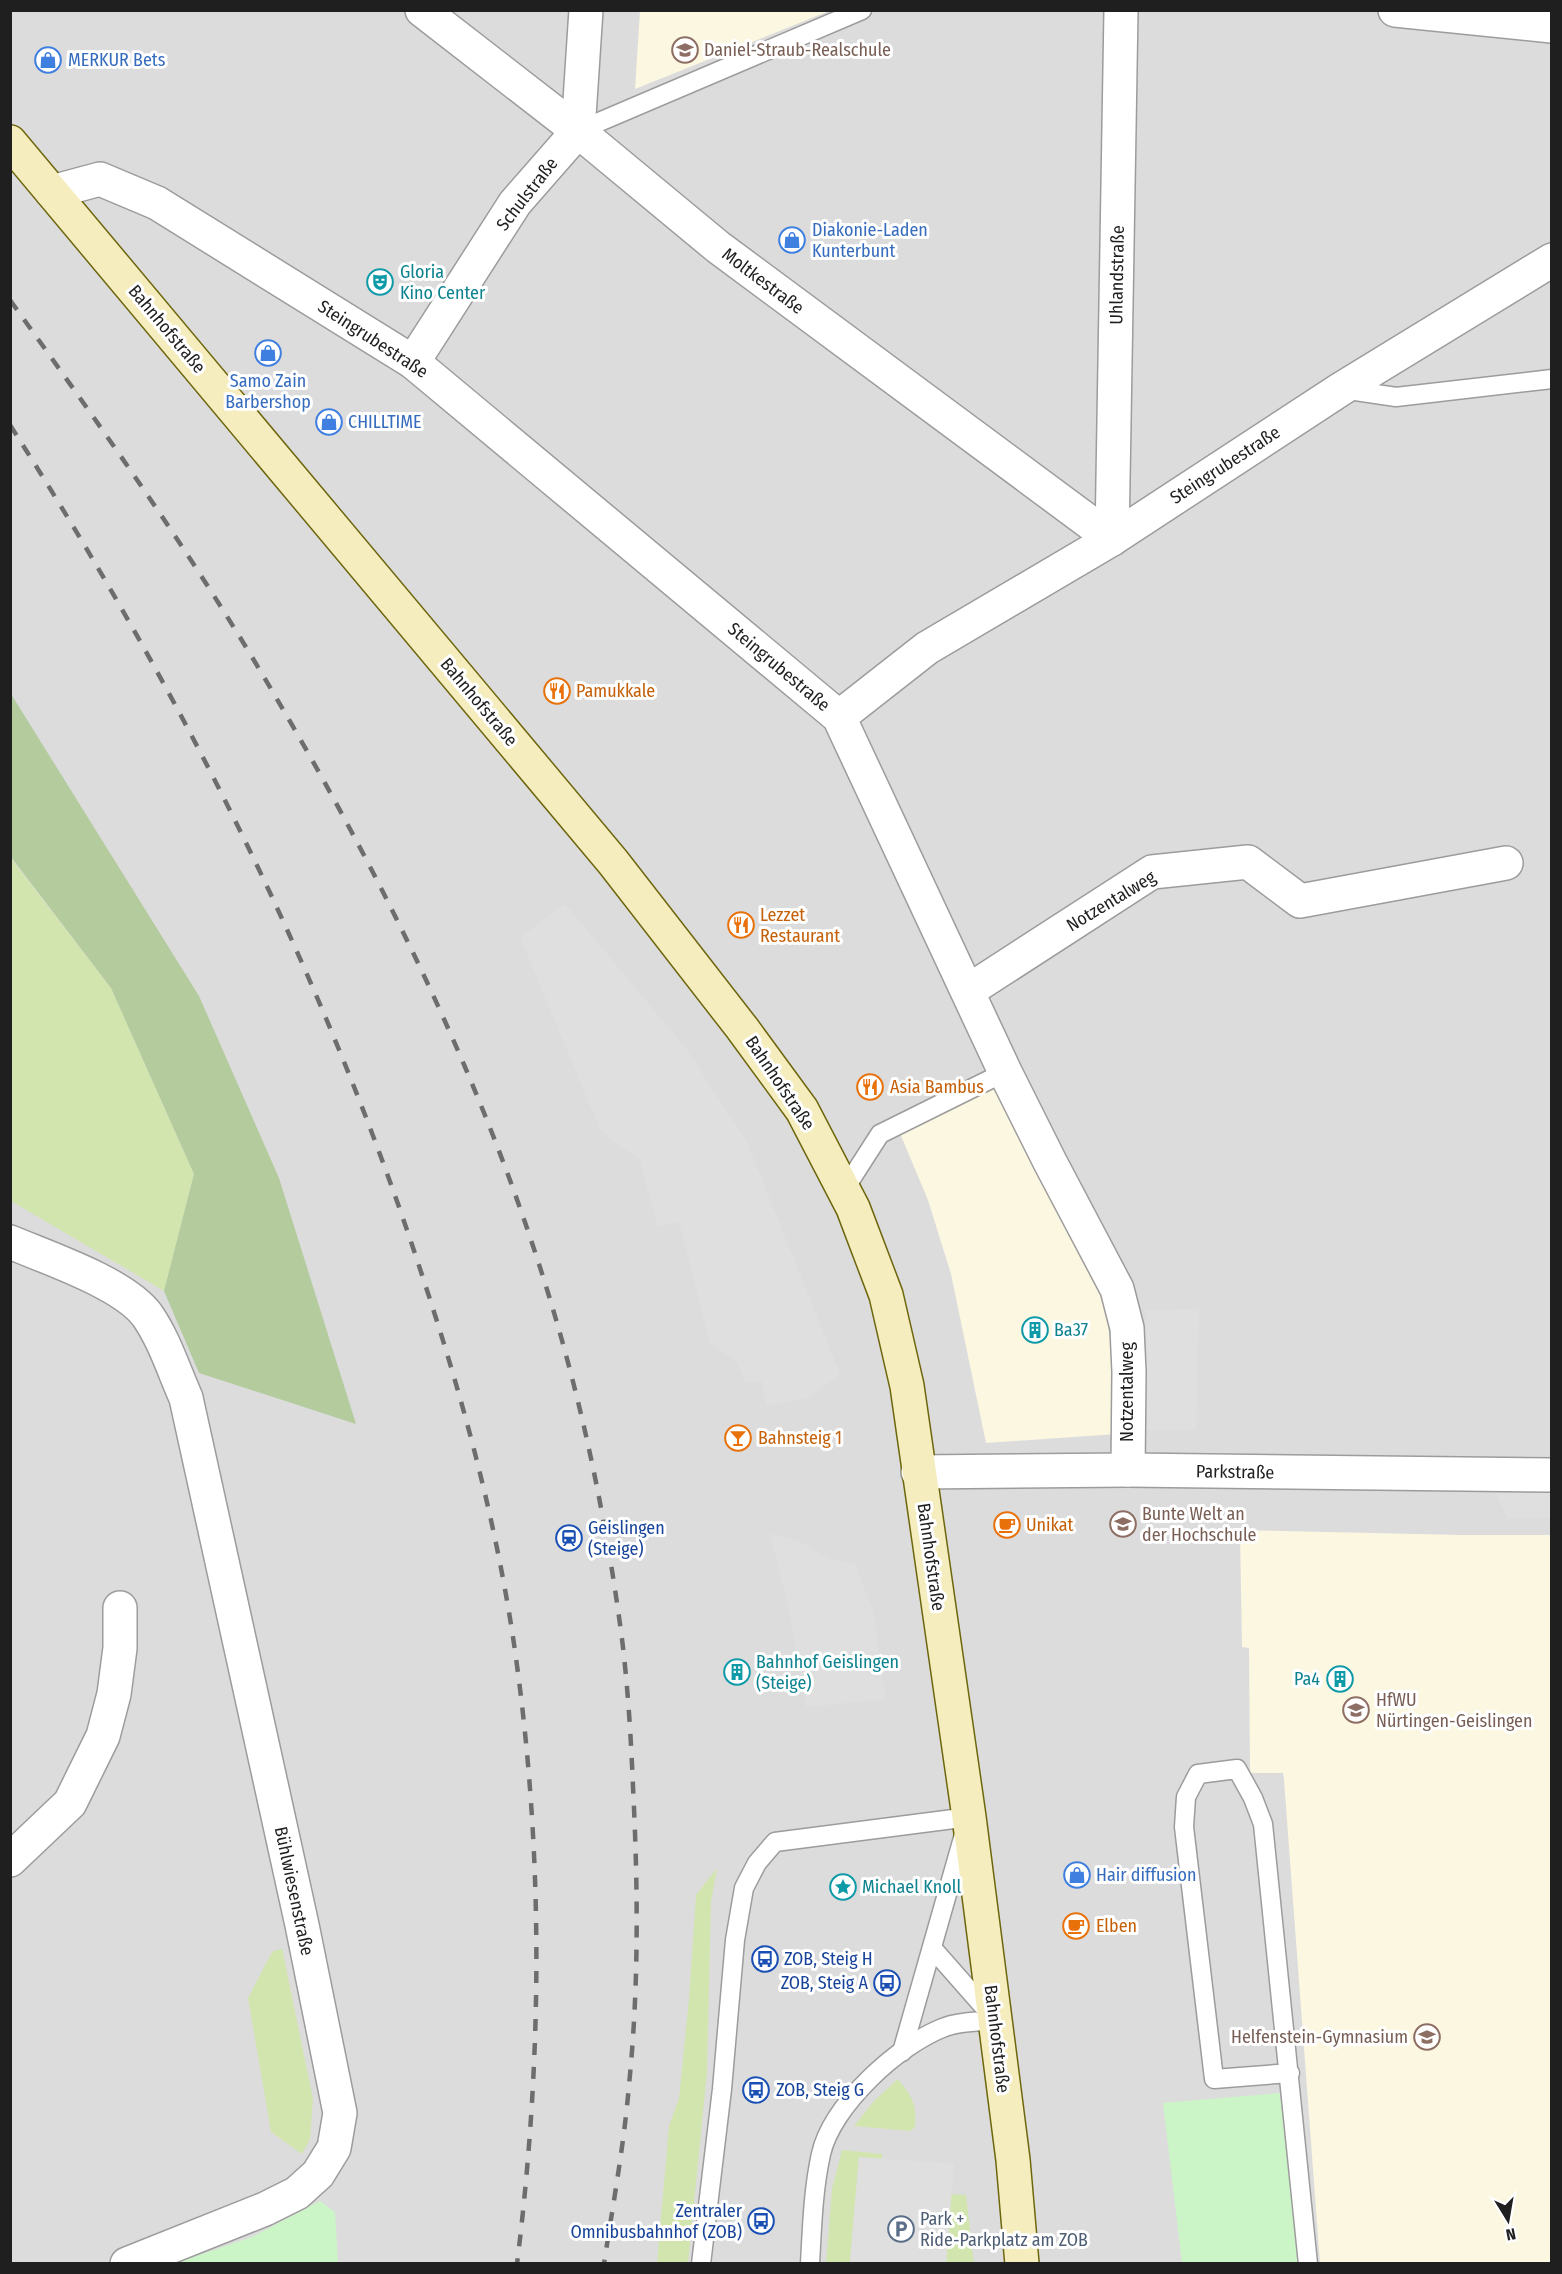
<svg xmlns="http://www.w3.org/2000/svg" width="1562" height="2274" font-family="'Fira Sans Condensed',sans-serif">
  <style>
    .residential { fill: #dcdcdc }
    .education { fill: #fcf7e1 }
    .grass { fill: #d3e5af }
    .forest { fill: #b3cb9d }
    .park { fill: #cbf5c6 }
    .parking { fill: #dfdfdf }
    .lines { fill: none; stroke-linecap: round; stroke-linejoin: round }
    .lane-casing { stroke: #9c9c9c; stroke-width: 21 }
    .street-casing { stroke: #9c9c9c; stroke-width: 36 }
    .secondary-casing { stroke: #6e660d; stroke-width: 36 }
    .lane { stroke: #fff; stroke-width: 18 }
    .street { stroke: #fff; stroke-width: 33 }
    .secondary { stroke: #f5edbe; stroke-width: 33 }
    .rail { stroke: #6d6d6d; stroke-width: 4.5; stroke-dasharray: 12 12; stroke-linecap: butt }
    .labels { text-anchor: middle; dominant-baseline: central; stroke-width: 6; stroke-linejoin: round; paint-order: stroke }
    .education-label { font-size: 18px; fill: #785e54; stroke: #fff; text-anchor: start }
    .shop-label { font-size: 18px; fill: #366cbe; stroke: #fff; text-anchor: start }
    .street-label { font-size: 18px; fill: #1f1f1f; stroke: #fff }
    .culture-label { font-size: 18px; fill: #0d838f; stroke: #fff; text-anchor: start }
    .food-label { font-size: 18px; fill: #c56008; stroke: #fff; text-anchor: start }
    .transit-label { font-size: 18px; fill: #164399; stroke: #fff; text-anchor: start }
    .service-label { font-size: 18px; fill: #4e5e75; stroke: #fff; text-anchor: start }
  </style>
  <rect width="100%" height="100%" fill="#efeae5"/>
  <rect class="residential" x="11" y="11" width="1540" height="2252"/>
  <g class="education">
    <path d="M640,11V10L829,11L635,89Z"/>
    <path d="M997,1086L1104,1293L1113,1366L1117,1434L986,1443L951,1274L928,1200L899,1131Z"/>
    <path d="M1240,1530L1462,1535H1551V2263H1320L1284,1780L1283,1773H1250L1249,1648L1242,1647Z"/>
  </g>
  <g class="grass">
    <path d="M10,857L111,988L194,1174L164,1291L11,1201Z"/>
    <path d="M717,1868L711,1902L707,2072L688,2263H657L669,2126L679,2098L689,1999L696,1895Z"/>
    <path d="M282,1948L313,2099L310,2139L302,2154L271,2132L248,1998L272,1952Z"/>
    <path d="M898,2079C912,2097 917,2103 915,2127L910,2131L854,2126L874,2101Z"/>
    <path d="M842,2150L882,2154V2159L859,2157L850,2263L826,2264L832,2189Z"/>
    <path d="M951,2194L966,2195L974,2263L946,2264Z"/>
  </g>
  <path class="forest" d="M11,694L199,996L279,1178L356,1424L199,1373L164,1291L194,1174L111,988L11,857Z"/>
  <g class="park">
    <path d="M1280,2093L1298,2263H1182L1163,2103Z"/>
    <path d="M320,2201L335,2212L338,2263H176L252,2237Z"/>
  </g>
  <g class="parking">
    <path d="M565,904L685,1047L747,1142L840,1374L808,1398L766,1406L762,1381L746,1383L736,1361L710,1343L679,1222L658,1227L639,1158L615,1143L599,1127L520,937Z"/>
    <path d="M1199,1309L1196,1430H1145L1146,1310Z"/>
    <path d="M1486,1475H1551V1518H1508Z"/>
    <path d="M770,1534L801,1542L828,1559L855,1564L873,1610L886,1699L806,1707L788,1605Z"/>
    <path d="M859,2157L954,2164L946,2263H850Z"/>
  </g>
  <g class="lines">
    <g class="lane-casing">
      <g id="lane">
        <path d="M578,131L862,10"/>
        <path d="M1342,389L1396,397L1552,379"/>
        <path d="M844,1190L880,1134L1005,1072"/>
        <path d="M933,1949L992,2016"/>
        <path d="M1290,2073L1214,2079L1184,1827L1186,1797L1198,1774L1237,1769L1253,1798L1263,1824L1308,2264"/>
        <path d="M701,2264L722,2089L735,1940L744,1888L757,1863L775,1842L969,1817L902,2052"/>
        <path d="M810,2264C812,2228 813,2190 821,2154C832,2105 899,2044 945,2027C960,2021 979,2022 995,2020"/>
      </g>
    </g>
    <g class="street-casing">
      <g id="street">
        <path d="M422,10L578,131L718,247L1112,539"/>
        <path d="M1395,10L1552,26"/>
        <path d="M52,192L100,179L157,203L413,362L839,717L1005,1072L1050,1162L1117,1289L1127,1328L1129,1372L1128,1470"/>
        <path d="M413,362L515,203L578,131L586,10"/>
        <path d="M1112,539L1121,10"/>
        <path d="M839,717L927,648L1112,539L1341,389L1552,260"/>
        <path d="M968,991L1152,872L1248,862L1300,901L1506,863"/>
        <path d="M10,1242C48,1258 123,1283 147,1315C164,1339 174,1371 186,1398L302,1925L340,2113L334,2148L318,2174L297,2193L265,2209L127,2264"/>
        <path d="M918,1472L1128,1470L1552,1475"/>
        <path d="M10,1860L70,1803L103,1736L114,1694L120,1648V1608"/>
      </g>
    </g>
    <g class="secondary-casing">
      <path id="secondary" d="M10,142L613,862L742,1028L802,1110L853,1208L886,1295L907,1386L969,1817L1013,2160L1022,2264"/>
    </g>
    <use href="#lane" class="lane"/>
    <use href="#street" class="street"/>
    <use href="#secondary" class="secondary"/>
    <g class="rail">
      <path d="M10,300C101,427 192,554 271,689C384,880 484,1083 549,1296C583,1407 607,1524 622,1639C628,1688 631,1738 633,1787C638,1886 639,1986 629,2085C624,2145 613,2204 604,2264"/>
      <path d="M10,425C181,692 325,976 423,1278C464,1402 498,1528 516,1658C544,1860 542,2062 517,2264"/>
    </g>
  </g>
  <defs>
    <g id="school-ring" transform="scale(1.35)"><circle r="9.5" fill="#fff" stroke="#8d6e63" stroke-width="1.5"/><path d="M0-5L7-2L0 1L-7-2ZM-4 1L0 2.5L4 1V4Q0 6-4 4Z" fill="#8d6e63"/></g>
    <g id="shop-ring" transform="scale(1.35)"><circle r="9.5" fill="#fff" stroke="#3f7fe0" stroke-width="1.5"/><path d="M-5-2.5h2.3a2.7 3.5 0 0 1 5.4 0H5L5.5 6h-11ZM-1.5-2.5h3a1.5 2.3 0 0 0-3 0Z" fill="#3f7fe0"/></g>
    <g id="theatre-ring" transform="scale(1.35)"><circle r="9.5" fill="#fff" stroke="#0f9aa8" stroke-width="1.5"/><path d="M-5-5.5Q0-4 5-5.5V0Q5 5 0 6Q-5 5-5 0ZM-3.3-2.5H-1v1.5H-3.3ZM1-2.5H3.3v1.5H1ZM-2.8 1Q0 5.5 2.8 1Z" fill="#0f9aa8"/></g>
    <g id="restaurant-ring" transform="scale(1.35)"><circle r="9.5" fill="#fff" stroke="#e8710a" stroke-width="1.5"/><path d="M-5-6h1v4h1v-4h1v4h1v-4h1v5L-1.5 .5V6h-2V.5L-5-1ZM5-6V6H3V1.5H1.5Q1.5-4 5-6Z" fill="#e8710a"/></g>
    <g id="building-ring" transform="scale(1.35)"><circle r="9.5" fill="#fff" stroke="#0f9aa8" stroke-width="1.5"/><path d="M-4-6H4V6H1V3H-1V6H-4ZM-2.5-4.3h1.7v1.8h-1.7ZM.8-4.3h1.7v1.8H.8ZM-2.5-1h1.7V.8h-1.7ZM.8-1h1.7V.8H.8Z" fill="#0f9aa8"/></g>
    <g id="bar-ring" transform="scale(1.35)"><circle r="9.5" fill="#fff" stroke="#e8710a" stroke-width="1.5"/><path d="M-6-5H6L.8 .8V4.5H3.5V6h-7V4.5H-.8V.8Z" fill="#e8710a"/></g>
    <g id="cafe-ring" transform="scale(1.35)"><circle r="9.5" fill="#fff" stroke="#e8710a" stroke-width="1.5"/><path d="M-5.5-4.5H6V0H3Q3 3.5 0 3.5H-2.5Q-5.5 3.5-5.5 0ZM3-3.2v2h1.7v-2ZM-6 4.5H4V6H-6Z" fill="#e8710a"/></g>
    <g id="station-ring" transform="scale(1.35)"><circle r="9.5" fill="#fff" stroke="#1a4fb4" stroke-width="1.5"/><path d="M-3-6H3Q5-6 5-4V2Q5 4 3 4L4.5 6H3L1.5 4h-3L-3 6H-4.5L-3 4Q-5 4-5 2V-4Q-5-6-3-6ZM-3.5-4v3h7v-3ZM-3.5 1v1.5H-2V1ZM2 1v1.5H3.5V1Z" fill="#1a4fb4"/></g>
    <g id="university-ring" transform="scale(1.35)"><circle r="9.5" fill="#fff" stroke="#8d6e63" stroke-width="1.5"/><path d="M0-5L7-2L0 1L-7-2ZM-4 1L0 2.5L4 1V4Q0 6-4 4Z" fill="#8d6e63"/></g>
    <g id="sight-ring" transform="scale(1.35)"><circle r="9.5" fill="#fff" stroke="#0f9aa8" stroke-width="1.5"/><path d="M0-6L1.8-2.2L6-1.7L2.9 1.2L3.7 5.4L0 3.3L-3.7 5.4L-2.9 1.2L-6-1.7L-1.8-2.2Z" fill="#0f9aa8"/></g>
    <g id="bus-ring" transform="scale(1.35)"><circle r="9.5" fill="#fff" stroke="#1a4fb4" stroke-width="1.5"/><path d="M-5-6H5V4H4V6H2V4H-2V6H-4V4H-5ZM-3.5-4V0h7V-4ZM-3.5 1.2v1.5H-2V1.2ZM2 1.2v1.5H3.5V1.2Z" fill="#1a4fb4"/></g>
    <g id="parking-ring" transform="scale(1.35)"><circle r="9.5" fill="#fff" stroke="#5c6f8a" stroke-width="1.5"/><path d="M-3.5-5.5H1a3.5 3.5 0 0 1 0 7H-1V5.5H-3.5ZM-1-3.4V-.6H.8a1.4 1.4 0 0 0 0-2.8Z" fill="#5c6f8a"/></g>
  </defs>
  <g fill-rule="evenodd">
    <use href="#school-ring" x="685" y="50"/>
    <use href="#shop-ring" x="48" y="60"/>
    <use href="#shop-ring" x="792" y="240"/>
    <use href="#theatre-ring" x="380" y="282"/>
    <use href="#shop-ring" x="268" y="353"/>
    <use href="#shop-ring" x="329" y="422"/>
    <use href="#restaurant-ring" x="557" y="691"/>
    <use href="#restaurant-ring" x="741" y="925"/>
    <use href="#restaurant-ring" x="870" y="1087"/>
    <use href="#building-ring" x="1035" y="1330"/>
    <use href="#bar-ring" x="738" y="1438"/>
    <use href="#school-ring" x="1123" y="1524"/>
    <use href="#cafe-ring" x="1007" y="1525"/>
    <use href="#station-ring" x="569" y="1538"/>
    <use href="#building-ring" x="737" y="1672"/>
    <use href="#building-ring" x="1340" y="1679"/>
    <use href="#university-ring" x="1356" y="1710"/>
    <use href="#shop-ring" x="1077" y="1875"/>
    <use href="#sight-ring" x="843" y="1887"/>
    <use href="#cafe-ring" x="1076" y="1926"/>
    <use href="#bus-ring" x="765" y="1959"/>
    <use href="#bus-ring" x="887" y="1983"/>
    <use href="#school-ring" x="1427" y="2037"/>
    <use href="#bus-ring" x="756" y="2090"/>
    <use href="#bus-ring" x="761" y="2221"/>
    <use href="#parking-ring" x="901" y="2229"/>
  </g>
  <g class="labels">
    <g class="education-label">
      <text x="704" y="50">Daniel-Straub-Realschule</text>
      <text x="1142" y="1514">Bunte Welt an<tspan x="1142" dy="21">der Hochschule</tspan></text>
      <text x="1376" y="1700">HfWU<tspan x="1376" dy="21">Nürtingen-Geislingen</tspan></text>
      <text x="1408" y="2037" text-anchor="end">Helfenstein-Gymnasium</text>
    </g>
    <g class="shop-label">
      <text x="68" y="60">MERKUR Bets</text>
      <text x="812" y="230">Diakonie-Laden<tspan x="812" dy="21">Kunterbunt</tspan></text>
      <text x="268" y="381" text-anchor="middle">Samo Zain<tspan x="268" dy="21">Barbershop</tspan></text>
      <text x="348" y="422">CHILLTIME</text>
      <text x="1096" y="1875">Hair diffusion</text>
    </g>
    <g class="street-label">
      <text transform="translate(527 194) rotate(-52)">Schulstraße</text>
      <text transform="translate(1117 275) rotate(-89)">Uhlandstraße</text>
      <text transform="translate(763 281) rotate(37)">Moltkestraße</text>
      <text transform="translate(167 329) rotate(50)">Bahnhofstraße</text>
      <text transform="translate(373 339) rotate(33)">Steingrubestraße</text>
      <text transform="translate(1225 465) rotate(-33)">Steingrubestraße</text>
      <text transform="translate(779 667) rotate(40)">Steingrubestraße</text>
      <text transform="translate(479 702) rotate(50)">Bahnhofstraße</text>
      <text transform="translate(1111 901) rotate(-31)">Notzentalweg</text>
      <text transform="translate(780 1083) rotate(56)">Bahnhofstraße</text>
      <text transform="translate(1127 1392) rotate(-90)">Notzentalweg</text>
      <text transform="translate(1235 1472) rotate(1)">Parkstraße</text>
      <text transform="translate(931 1557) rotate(82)">Bahnhofstraße</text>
      <text transform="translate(294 1891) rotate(78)">Bühlwiesenstraße</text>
      <text transform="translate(997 2039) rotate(83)">Bahnhofstraße</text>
    </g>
    <g class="culture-label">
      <text x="400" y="272">Gloria<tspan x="400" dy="21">Kino Center</tspan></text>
      <text x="1054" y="1330">Ba37</text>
      <text x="756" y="1662">Bahnhof Geislingen<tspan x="756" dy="21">(Steige)</tspan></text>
      <text x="1320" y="1679" text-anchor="end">Pa4</text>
      <text x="862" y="1887">Michael Knoll</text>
    </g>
    <g class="food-label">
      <text x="576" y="691">Pamukkale</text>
      <text x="760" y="915">Lezzet<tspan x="760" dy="21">Restaurant</tspan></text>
      <text x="890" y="1087">Asia Bambus</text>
      <text x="758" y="1438">Bahnsteig 1</text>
      <text x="1026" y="1525">Unikat</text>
      <text x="1096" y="1926">Elben</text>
    </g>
    <g class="transit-label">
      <text x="588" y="1528">Geislingen<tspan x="588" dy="21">(Steige)</tspan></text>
      <text x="784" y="1959">ZOB, Steig H</text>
      <text x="868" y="1983" text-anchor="end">ZOB, Steig A</text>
      <text x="776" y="2090">ZOB, Steig G</text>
      <text x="742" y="2211" text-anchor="end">Zentraler<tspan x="742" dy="21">Omnibusbahnhof (ZOB)</tspan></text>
    </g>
    <g class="service-label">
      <text x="920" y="2219">Park +<tspan x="920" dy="21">Ride-Parkplatz am ZOB</tspan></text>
    </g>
  </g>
  <rect width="1562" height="2274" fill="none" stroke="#1f1f1f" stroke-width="24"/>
  <g transform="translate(1508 2220) rotate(169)" stroke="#ffffff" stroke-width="4.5" paint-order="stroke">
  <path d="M0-4.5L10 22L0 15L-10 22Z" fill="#1f1f1f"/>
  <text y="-9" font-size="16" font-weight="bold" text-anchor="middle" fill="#1f1f1f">N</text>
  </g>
</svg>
